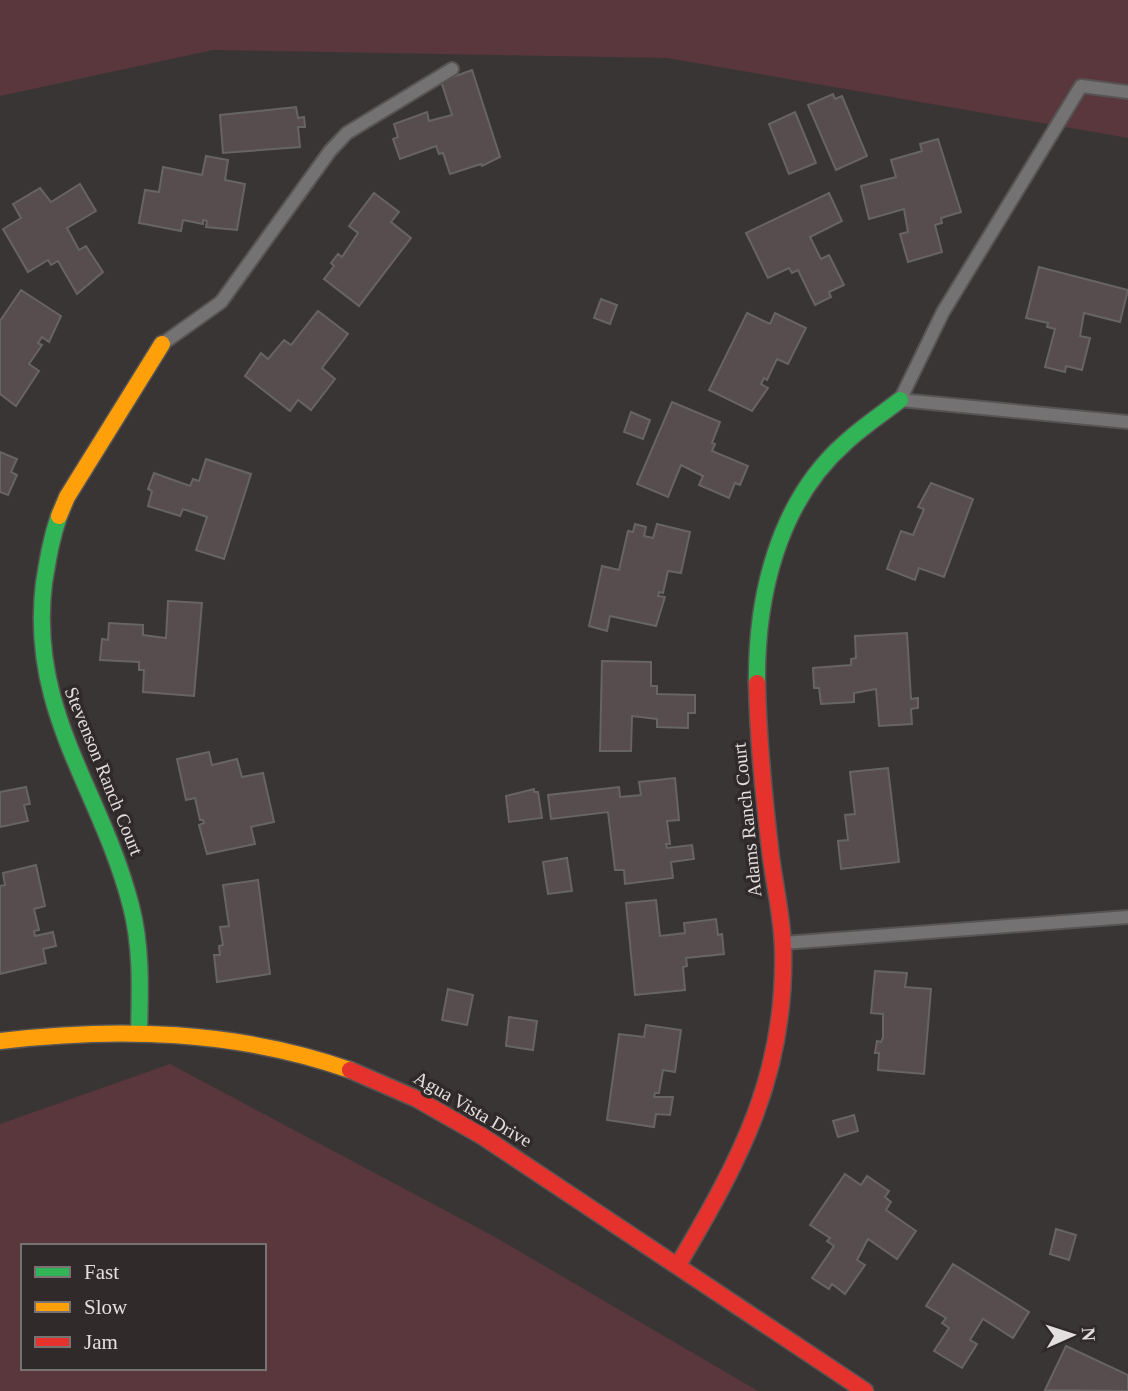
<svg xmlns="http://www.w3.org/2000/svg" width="1128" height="1391" font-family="Georgia,serif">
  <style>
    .green { fill: #59373c; fill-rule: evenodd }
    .building { fill: #584d4e; stroke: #676464; stroke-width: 2 }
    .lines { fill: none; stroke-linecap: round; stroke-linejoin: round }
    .lane-casing { stroke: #575454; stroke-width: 16 }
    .fast-casing { stroke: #575454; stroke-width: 19 }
    .slow-casing { stroke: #575454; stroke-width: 19 }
    .jam-casing { stroke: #575454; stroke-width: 19 }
    .lane { stroke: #747272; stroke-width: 12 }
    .fast { stroke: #30b455; stroke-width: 16 }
    .slow { stroke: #ff9f0a; stroke-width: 16 }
    .jam { stroke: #e5322d; stroke-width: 16 }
    .labels { text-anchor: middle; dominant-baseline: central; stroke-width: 7; stroke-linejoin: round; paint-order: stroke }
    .street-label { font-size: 19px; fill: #e3dfdf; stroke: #302a2a }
  </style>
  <rect width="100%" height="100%" fill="#393535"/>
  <g class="green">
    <path d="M0,0H1128V138L667,58L213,50L0,96Z"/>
    <path d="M170,1064L495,1237L758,1391H0V1124ZM23,1246H264V1368H23Z"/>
  </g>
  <g class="building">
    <path d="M472,70L500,157L482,166L481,164L450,174L443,153L439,154L436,146L400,159L393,139L398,137L394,124L427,112L429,121L452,115L441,81Z"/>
    <path d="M833,94L835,99L842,96L867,156L836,170L808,105Z"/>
    <path d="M296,107L298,118L304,117L305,127H298L300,147L223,153L220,115Z"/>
    <path d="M795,112L816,163L789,174L769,124Z"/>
    <path d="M938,139L961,212L941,218L942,223L935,225L942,252L908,262L900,234L908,232L904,209L869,219L861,186L896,177L891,160L922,151L920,144Z"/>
    <path d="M206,156L228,160L225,180L245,184L237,230L206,227L207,221L203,220V224L183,220L181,231L139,223L145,190L159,192L163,167L202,175Z"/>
    <path d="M80,184L96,211L67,228L79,250L86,246L103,272L77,294L58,261L51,265L48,260L28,272L3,229L21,218L13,204L40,188L51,202Z"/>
    <path d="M374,193L399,212L391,222L411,238L359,306L324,279L334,266L331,263L338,254L342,257L358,233L349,226Z"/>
    <path d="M829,193L842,221L810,237L821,259L829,255L844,285L829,292L831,297L815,305L798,270L792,273L789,268L768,278L746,233Z"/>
    <path d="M1039,267L1128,290L1120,322L1084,313L1080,336L1090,338L1082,370L1066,366L1065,372L1045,367L1055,329L1047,327L1048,323L1026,318Z"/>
    <path d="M21,290L61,316L49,342L42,337L38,343L42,345L29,364L39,371L16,406L0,394V321Z"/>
    <path d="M601,299L617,305L610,324L594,318Z"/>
    <path d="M318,311L348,334L322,368L335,379L311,410L298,400L290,411L245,376L261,353L268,359L284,340L291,345Z"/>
    <path d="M747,313L770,324L775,313L806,328L788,364L777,359L767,380L764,378L761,384L768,388L752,411L709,390Z"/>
    <path d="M672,402L720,422L712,443L715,444L712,451L748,466L740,485L735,483L729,498L699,485L703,476L681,465L668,497L637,484Z"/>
    <path d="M631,412L650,420L643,439L624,432Z"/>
    <path d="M0,452L17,459L11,472L17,475L8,495L0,492Z"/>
    <path d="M206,459L251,474L224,559L196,550L207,517L183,509L180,516L148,506L152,491L148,489L154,473L190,486L193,479L199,481Z"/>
    <path d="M931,483L973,499L944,577L919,568L915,580L887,569L901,531L913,535L924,509L918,507Z"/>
    <path d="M635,524L646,527L644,536L653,538L657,524L690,532L681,573L668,571L663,593L659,592L658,596L665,597L656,626L610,616L607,631L589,626L602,566L619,570L628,531L633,532Z"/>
    <path d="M168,601L202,603L194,696L143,692L144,670H139V662L100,660L102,639L108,640L109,623L143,625V635L166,638Z"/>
    <path d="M907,633L911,699L918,698V708L911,709L912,724L879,726L876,689L854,693V702L821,704L819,688H814L813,668L851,665V659L856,658L855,636Z"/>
    <path d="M602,661L651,662V686H657V694L695,695V713H688V728L657,727V719L632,716L631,751H600Z"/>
    <path d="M209,752L212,765L237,759L242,777L263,773L274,822L251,827L255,844L207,854L199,825L204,823L203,820H200L195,798L186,800L177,759Z"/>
    <path d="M888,768L899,862L841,869L838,841L848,840L845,815L855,814L850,772Z"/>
    <path d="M675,778L679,820L667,821L670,844H666L667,848L692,845L694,859L671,862L673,878L625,884L624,870H615L608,812L551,819L548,795L619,787L620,797L641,795L639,782Z"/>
    <path d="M26,787L30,804L24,805L28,821L0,827V792Z"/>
    <path d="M534,789V792H538L542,818L509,822L506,796Z"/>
    <path d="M567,858L572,891L548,894L543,862Z"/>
    <path d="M36,865L45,906L34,909L39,930L34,931L35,936L53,932L56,946L43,949L46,963L0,974V886L5,885L3,873Z"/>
    <path d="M258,880L270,974L217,982L214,955H220L219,946L223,945L220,927L229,926L223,885Z"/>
    <path d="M656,900L660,936L685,933L684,923L716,919L718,935L722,934L724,954L686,958L687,966L683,967L685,990L635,995L626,903Z"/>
    <path d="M875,971L907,973L905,987L931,989L924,1074L878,1070L879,1053H875L877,1041L881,1042L883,1037V1014L871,1013Z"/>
    <path d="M448,989L473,995L467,1025L442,1020Z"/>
    <path d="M509,1017L537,1021L533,1050L506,1046Z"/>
    <path d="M646,1025L681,1030L675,1072L663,1070L659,1093H655L654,1097H673L670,1115L656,1114L654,1127L607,1120L619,1034L644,1037Z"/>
    <path d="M854,1115L858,1131L838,1137L833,1121Z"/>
    <path d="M845,1174L861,1185L867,1176L889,1191L885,1197L891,1202L886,1210L916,1231L897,1259L868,1239L857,1260L865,1265L845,1294L832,1284L829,1289L812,1278L834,1246L827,1241L830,1238L810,1225Z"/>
    <path d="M1056,1229L1076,1235L1069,1260L1050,1254Z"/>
    <path d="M953,1264L1029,1312L1013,1338L983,1319L970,1340L977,1344L962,1368L934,1351L949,1328L942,1323L946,1318L926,1306Z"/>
    <path d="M1066,1346L1128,1375V1391L1045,1390Z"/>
  </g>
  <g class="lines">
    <g class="lane-casing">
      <g id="lane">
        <path d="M1128,92L1081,86L943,312L900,400L1128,422"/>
        <path d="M162,344L221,302L330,151L347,133L452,69"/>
        <path d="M784,943L1128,917"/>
      </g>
    </g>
    <g class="fast-casing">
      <g id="fast">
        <path d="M59,516C51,539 48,559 44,583C28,712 101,789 131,906C142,948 140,991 139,1033"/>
        <path d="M757,683C756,597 778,502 845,443C862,427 882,414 900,400"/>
      </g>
    </g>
    <g class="slow-casing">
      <g id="slow">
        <path d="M59,516L67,497L162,344"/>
        <path d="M0,1041C118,1027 236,1030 350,1070"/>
      </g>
    </g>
    <g class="jam-casing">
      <g id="jam">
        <path d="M350,1070L417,1099L482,1136L865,1391"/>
        <path d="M678,1265C740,1160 787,1074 783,947C782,917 775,887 771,857C764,799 758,741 757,683"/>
      </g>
    </g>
    <use href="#lane" class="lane"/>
    <use href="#fast" class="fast"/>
    <use href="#slow" class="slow"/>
    <use href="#jam" class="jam"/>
  </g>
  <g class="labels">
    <g class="street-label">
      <text transform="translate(104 771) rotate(68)">Stevenson Ranch Court</text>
      <text transform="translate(747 820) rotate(-96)">Adams Ranch Court</text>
      <text transform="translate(473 1109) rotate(30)">Agua Vista Drive</text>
    </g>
  </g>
  <rect x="21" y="1244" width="245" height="126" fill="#302a2a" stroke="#787272" stroke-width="2"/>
  <rect x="35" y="1267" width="35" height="10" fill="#30b455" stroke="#787272" stroke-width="2"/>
  <text x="84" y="1279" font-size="21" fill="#e3dfdf">Fast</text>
  <rect x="35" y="1302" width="35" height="10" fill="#ff9f0a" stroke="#787272" stroke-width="2"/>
  <text x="84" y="1314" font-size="21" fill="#e3dfdf">Slow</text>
  <rect x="35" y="1337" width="35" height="10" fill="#e5322d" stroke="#787272" stroke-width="2"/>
  <text x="84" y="1349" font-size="21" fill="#e3dfdf">Jam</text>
  <g transform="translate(1072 1335) rotate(87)" stroke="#302a2a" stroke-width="5" paint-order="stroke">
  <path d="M0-5L12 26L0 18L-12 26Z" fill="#e3dfdf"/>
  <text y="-10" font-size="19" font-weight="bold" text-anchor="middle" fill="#e3dfdf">N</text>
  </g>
</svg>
